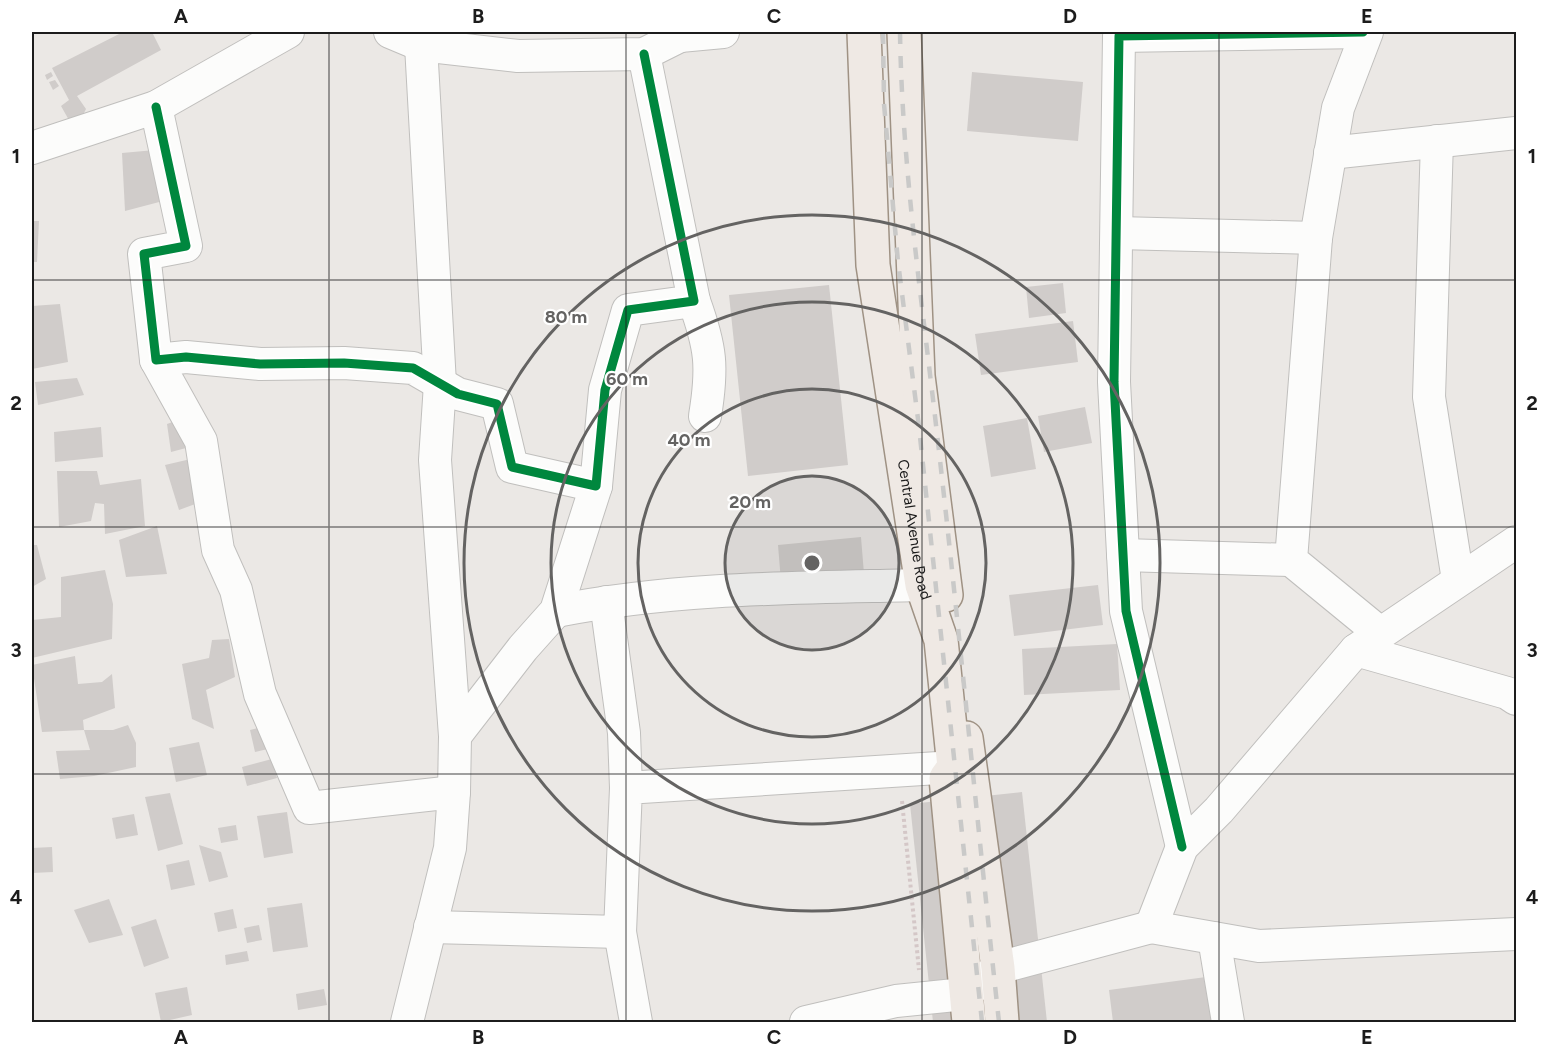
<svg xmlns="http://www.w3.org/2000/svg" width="1548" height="1054" font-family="Figtree,sans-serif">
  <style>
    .building { fill: #d0ccca }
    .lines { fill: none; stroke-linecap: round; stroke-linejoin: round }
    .minor-casing { stroke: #c0bfbd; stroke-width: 34 }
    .major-casing { stroke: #9f9284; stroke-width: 36 }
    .path { stroke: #d4c7c7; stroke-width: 4; stroke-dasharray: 3 3; stroke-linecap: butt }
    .minor { stroke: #fcfcfb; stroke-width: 32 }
    .major { stroke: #efe9e4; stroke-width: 33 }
    .rail { stroke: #c9c9c8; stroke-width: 4.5; stroke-dasharray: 12 12; stroke-linecap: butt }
    .cycleway-casing { stroke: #fff; stroke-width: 13 }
    .cycleway { stroke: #00873e; stroke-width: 9 }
    .grid { fill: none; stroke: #1c1c1c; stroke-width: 1.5; stroke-opacity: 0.55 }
    .ring { fill: none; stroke: #646362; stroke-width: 3 }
    .labels { text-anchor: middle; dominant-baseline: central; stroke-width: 4.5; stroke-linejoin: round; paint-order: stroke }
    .street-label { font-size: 15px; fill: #1c1c1c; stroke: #fff }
    .centre { fill: #646362; stroke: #fff; stroke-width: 3 }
    .ring-label { font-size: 18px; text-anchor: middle; font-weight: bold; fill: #646362; stroke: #fff; stroke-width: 4.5; stroke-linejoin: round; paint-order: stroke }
    .neatline { fill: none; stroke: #1c1c1c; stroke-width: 2 }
    .grid-label { font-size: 20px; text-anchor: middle; font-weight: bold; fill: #1c1c1c }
  </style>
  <rect width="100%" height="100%" fill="#ebe8e5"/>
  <g class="building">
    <path d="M123,32H152L161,50L77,96L86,109L84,113L88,122L74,129L61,106L69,100L52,68Z"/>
    <path d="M51,72L53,76L47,80L45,75Z"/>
    <path d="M972,72L1083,82L1078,141L967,131Z"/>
    <path d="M55,80L59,86L53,90L49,82Z"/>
    <path d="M155,150L163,201L125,211L122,153Z"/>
    <path d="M32,221H39L37,262H32Z"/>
    <path d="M1063,283L1066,313L1029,318L1026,287Z"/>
    <path d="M829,285L848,465L748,476L729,295Z"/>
    <path d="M60,304L68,362L32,369V306Z"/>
    <path d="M1073,321L1078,362L981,375L975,334Z"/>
    <path d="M77,378L84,395L38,405L35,382Z"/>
    <path d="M1085,407L1092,443L1044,452L1038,416Z"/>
    <path d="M1027,418L1036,469L991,477L983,426Z"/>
    <path d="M181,419L186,448L171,452L167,424Z"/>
    <path d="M101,427L103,457L55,462L54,432Z"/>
    <path d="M195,458L206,500L179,510L165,465Z"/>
    <path d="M57,471H97L100,485L141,479L145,526L105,534L104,504L95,503L91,521L59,527Z"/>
    <path d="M157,526L167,574L126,577L119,540Z"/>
    <path d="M861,537L864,574L781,582L778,545Z"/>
    <path d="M32,545H37L46,579L32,587Z"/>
    <path d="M105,570L113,604L112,639L32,658V620L61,617V577Z"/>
    <path d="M1098,585L1103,625L1014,636L1009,595Z"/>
    <path d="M229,639L235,677L206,690L214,729L192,719L182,664L209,658L212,640Z"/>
    <path d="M1117,644L1120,690L1024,695L1022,649Z"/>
    <path d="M75,656L78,684L102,682L112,674L115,708L83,720L84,730L42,732L32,665Z"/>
    <path d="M128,725L136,743V767L94,776L60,779L56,751L90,750L84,730H113Z"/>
    <path d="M262,727L268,749L255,752L250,730Z"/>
    <path d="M199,742L207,775L176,782L169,748Z"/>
    <path d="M272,759L277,778L247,786L242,767Z"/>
    <path d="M1022,792L1047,1022H933L910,804Z"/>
    <path d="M170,793L183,844L158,851L145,797Z"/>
    <path d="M287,812L293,853L264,858L257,816Z"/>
    <path d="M134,814L138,835L116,839L112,818Z"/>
    <path d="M236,825L238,840L221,843L218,828Z"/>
    <path d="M199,845L221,852L228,877L209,882Z"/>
    <path d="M52,847L53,872L32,873V848Z"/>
    <path d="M189,860L195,885L171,890L166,865Z"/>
    <path d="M109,899L123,935L89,943L74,910Z"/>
    <path d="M302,903L308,947L273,952L267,908Z"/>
    <path d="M233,909L237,928L218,932L214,913Z"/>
    <path d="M156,919L169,958L144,967L131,927Z"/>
    <path d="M259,925L262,940L247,943L244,928Z"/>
    <path d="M247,951L249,961L226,965L225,955Z"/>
    <path d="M1206,977L1212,1022H1113L1109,990Z"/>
    <path d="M187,987L192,1015L161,1022L155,993Z"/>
    <path d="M324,989L327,1005L298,1010L296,994Z"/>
  </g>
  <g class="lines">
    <g class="minor-casing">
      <g id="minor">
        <path d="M390,32L421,45L518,56L644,54L680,36V32"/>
        <path d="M1367,32L1338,108L1316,238L1291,560L1380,633"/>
        <path d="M680,36L723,32"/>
        <path d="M421,45L440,384L435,460L455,736L454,792"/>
        <path d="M156,107L186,246L144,254L156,360L186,357L260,364L344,363L413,368L458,394L497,404L512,467L596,486L605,390L628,310L694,301L644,54"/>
        <path d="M1437,141L1429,397L1458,580"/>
        <path d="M32,148L156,107L288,32"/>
        <path d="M1330,153L1516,133"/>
        <path d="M1118,233L1316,238"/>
        <path d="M694,301C711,348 713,367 705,416"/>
        <path d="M156,360L201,441L218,550L236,590L260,694L309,808L454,792L450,848L407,1022"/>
        <path d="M1516,542L1356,650L1219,810L1182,847L1151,927L1259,946L1516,934"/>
        <path d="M1123,555L1291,560"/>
        <path d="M606,602L624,733L626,788"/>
        <path d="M556,611C679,587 797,588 922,585"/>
        <path d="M1356,650L1507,693L1516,699"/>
        <path d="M455,736L523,648L556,611L596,486"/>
        <path d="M1182,847L1126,611L1114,382L1119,36L1363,32"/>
        <path d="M430,927L620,932L626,788L954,767"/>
        <path d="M620,932L636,1022"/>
        <path d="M1214,938L1228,1022"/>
        <path d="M806,1022L896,1001L965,994L998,968L1151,927"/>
      </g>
    </g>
    <g class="major-casing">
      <g id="major">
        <path id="s1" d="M864,32L873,265L922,585L941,640L954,767L946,778L969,1022"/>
        <path d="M904,32L918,376L946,595"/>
        <path d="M966,738L998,968L1002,1022"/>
      </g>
    </g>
    <path class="path" d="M902,801L919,970"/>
    <use href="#minor" class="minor"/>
    <use href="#major" class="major"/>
    <g class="rail">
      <path d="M883,32L884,104L898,262L919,427L982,1022"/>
      <path d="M900,32C902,164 921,294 936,425C959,624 977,823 999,1022"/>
    </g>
    <g class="cycleway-casing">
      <g id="cycleway">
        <path d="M156,107L186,246L144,254L156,360L186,357L260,364L344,363L413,368L458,394L497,404L512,467L596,486L605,390L628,310L694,301L644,54"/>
        <path d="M1182,847L1126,611L1114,382L1119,36L1363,32"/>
      </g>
    </g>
    <use href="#cycleway" class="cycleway"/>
  </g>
  <path class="grid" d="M329,32V1022M626,32V1022M922,32V1022M1219,32V1022M32,280H1516M32,527H1516M32,774H1516"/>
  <circle cx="812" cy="563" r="87" fill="#646362" fill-opacity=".12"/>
  <g class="ring">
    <circle cx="812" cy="563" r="87"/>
    <circle cx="812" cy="563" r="174"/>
    <circle cx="812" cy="563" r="261"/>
    <circle cx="812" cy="563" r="348"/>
  </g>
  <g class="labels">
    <g class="street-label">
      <text stroke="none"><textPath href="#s1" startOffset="501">Central Avenue Road</textPath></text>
    </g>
  </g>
  <circle cx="812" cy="563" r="9" class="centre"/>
  <g class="ring-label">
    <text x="566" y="323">80 m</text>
    <text x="627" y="385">60 m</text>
    <text x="689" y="446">40 m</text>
    <text x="750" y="508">20 m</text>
  </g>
  <rect width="1548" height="1054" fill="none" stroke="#ffffff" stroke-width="66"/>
  <rect x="33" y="33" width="1482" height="988" class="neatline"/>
  <g class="grid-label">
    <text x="181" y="23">A</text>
    <text x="478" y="23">B</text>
    <text x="774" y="23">C</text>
    <text x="1070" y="23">D</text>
    <text x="1367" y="23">E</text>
    <text x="16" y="163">1</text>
    <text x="1532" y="163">1</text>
    <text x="16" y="410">2</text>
    <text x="1532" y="410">2</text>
    <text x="16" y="657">3</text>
    <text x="1532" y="657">3</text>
    <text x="16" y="904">4</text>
    <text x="1532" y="904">4</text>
    <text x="181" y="1044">A</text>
    <text x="478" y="1044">B</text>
    <text x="774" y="1044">C</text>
    <text x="1070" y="1044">D</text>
    <text x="1367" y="1044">E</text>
  </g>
</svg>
